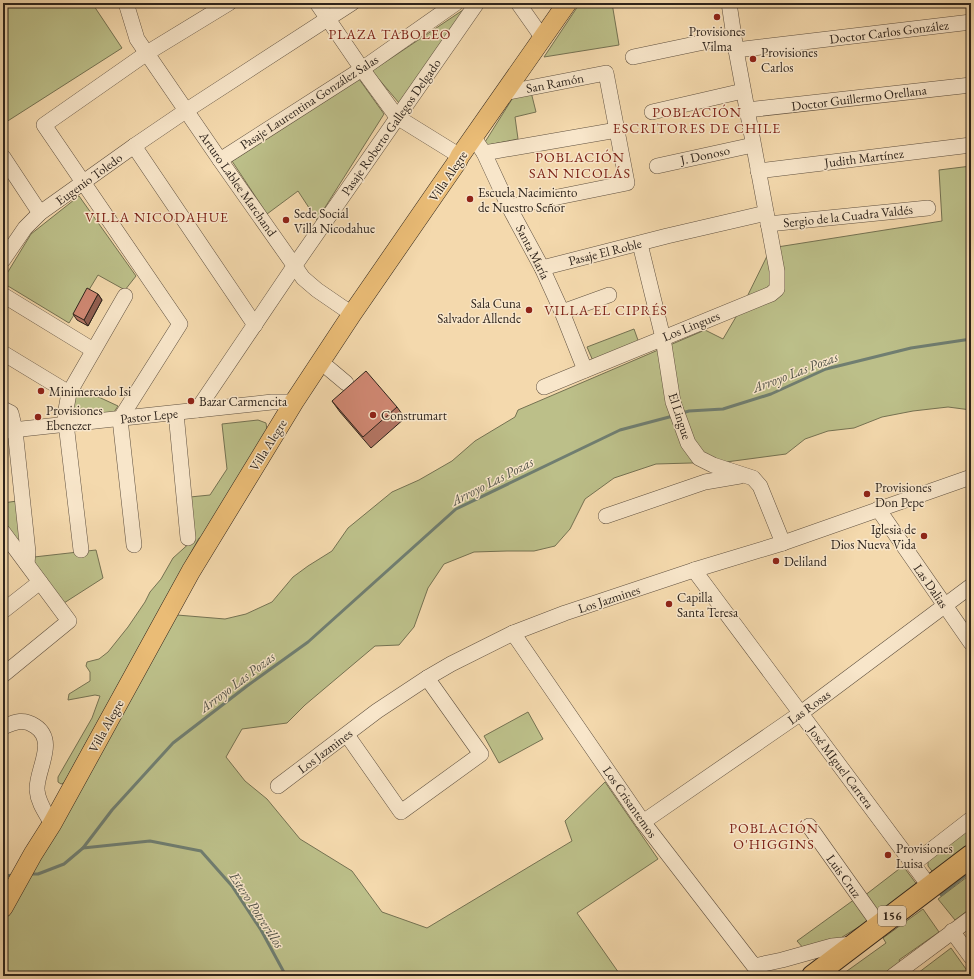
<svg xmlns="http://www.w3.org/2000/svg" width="974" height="979" font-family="'EB Garamond',serif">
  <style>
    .green { fill: #bcbf89; stroke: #757252 }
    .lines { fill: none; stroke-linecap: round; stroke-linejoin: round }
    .stream { stroke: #707e71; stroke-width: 3 }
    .minor-casing { stroke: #605140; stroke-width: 16 }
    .major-casing { stroke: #2e241c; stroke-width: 20 }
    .highway-casing { stroke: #2e241c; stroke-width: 24 }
    .minor { stroke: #f8e6ca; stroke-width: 15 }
    .major { stroke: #eabc76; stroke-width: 19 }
    .highway { stroke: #eabc76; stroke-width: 22 }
    .wall { fill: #b37563; stroke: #2e241c }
    .shaded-wall { fill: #925f50; stroke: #2e241c }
    .building { fill: #d08873; stroke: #2e241c }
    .poi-dot { fill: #8f2418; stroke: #f8e6ca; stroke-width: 1.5 }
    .labels { text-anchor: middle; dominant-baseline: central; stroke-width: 3; stroke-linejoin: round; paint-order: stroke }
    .shield { fill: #f8e6ca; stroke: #6b5e50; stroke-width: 1 }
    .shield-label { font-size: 12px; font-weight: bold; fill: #2e241c }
    .poi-label { font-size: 13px; fill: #2e241c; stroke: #f8e6ca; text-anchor: start }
    .street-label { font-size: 13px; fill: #2e241c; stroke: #f8e6ca }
    .neighbourhood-label { font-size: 14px; letter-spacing: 1px; fill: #7a1f14; stroke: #f8e6ca }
    .water-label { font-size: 14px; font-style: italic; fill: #4f5146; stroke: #f8e6ca }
  </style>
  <rect width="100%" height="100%" fill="#f4d9ad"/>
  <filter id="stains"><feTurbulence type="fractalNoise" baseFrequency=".005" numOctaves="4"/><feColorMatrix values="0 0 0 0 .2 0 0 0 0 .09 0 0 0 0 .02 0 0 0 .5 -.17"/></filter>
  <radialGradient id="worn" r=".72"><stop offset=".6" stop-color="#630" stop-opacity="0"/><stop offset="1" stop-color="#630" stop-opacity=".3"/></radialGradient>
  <g class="green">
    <path d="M3,3H92L122,48L3,124Z"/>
    <path d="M580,3H612L619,45L544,57Z"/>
    <path d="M469,6L399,103L372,71Z"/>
    <path d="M359,79L384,114L317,220L298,191L267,214L232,161Z"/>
    <path d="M531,92L536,112L515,117L518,139L488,145L485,142L514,96Z"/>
    <path d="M971,166V410L948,407L913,411L882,417L854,428L828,431L805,439L786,454L726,462L656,464L614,478L585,499L570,529L555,546L534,551H507L474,552L444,564L428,588L414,627L399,645L375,646L305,705L287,723L242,729L226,757L245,781L267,799L300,839L352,871L382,912L427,928L572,841L565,821L605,782L658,859L577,913L621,976H3V924L177,615L225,619L246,614L272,602L293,577L308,566L332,551L348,528L392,492L419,480L452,461L475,441L515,417L518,410L705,330L723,339L743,305L771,248L942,221L939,170Z"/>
    <path d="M79,196L136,276L125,290L98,275L69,323L3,283V280L31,234Z"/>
    <path d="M634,329L639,343L593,361L587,347Z"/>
    <path d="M77,387L118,406L114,412L76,417C68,408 74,397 77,387Z"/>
    <path d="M258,420L266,423L267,430L201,538H199L64,783L61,784L58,782V777L92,718L100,696L95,695L68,700L69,694L90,681V672L86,666L87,662L99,659L108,652L128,627L145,602L150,592L161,579L173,558L193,540L190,497L210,495L227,469L222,424Z"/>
    <path d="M17,501L22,547L3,520V503Z"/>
    <path d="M96,550L103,578L64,603L32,562L34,557Z"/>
    <path d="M528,712L543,739L499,763L484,736Z"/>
    <path d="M971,824V847L935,875L928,866V861Z"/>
    <path d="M903,866L918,886L878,916L864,896Z"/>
    <path d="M971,874V908L955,920L938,899Z"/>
    <path d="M855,899L870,920L839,939L805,950L797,941Z"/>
    <path d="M923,909L939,932L899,960L901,964L884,976H840L886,943L883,938Z"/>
    <path d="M951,948L971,976H914Z"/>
  </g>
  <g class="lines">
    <g class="stream">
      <path d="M682,413L689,411L723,409L771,394L826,369L911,348L971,339"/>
      <path d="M83,848L112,810L173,743L247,686L308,642L456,509L620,430L673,416"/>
      <path d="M30,874H38L64,864L83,848L150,841L201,851L232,886L261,930L286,976"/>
      <path d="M3,876L14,875"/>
      <path d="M941,895L971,871"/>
    </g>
    <g class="minor-casing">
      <g id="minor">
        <path d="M126,3L137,39L220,160L303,278L317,290L352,314"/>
        <path d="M317,3L362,69L397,117L460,156"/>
        <path d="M518,3L542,37"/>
        <path d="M736,50L971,22"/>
        <path d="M633,57L733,36"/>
        <path d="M504,93L606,73L627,183L509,207"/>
        <path d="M747,110L971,85"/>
        <path d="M652,112L743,91"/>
        <path d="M474,138L484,153L509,207L542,268L562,312L585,370"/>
        <path d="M134,146L255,325"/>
        <path d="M484,153L617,130"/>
        <path d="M3,157L40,213"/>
        <path d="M220,160L362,69L456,3"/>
        <path d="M657,166L753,145"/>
        <path d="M758,171L971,145"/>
        <path d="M768,224L928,208"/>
        <path d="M640,244L663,338L673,402L688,443L699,458L713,465L753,478L760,486L783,543"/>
        <path d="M3,260L25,228L40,213L134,146L187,110L352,3"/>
        <path d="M542,268L667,236L766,213"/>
        <path d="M3,295L93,350"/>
        <path d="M562,312L609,295"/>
        <path d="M3,353L69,393"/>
        <path d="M321,362L346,383"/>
        <path d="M544,387L771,294L777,289V271L736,50L729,3"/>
        <path d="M3,409L11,413L15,430L28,552L27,564"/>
        <path d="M197,410L295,265L477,3"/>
        <path d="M176,413L188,538"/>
        <path d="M3,431L272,402H294"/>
        <path d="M878,509L971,643"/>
        <path d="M606,516L705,482L740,476"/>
        <path d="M3,532L69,621L3,675"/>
        <path d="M134,545L120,419L180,324L44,125L147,53L229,3"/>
        <path d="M81,550L65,415L69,393L125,296"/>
        <path d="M694,570L930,887"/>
        <path d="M3,611L40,582"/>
        <path d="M513,633L643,822L754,966L782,960L832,946L853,944"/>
        <path d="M3,727C15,722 23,718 35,726C58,741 36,770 37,790C38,803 46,813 52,824"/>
        <path d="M347,735L401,812L481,754L427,678"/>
        <path d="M278,786L377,711L427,678L451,664L513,633L565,613L694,570L783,543L971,477"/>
        <path d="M643,822L801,713L971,586"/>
        <path d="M809,826L880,926"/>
        <path d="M913,864L971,819"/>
        <path d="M952,931L971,957"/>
        <path d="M893,976L971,918"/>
      </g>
    </g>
    <g class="major-casing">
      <path id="major" d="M3,908L33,854L52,824L191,571L249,476L294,402L352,314L457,162L460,156L567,3"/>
    </g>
    <g class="highway-casing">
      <path id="highway" d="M813,976L971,856"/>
    </g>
    <use href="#minor" class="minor"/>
    <use href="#major" class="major"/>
    <use href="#highway" class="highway"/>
  </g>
  <g class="wall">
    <path d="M98,294L102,300L88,326L77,320L73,314Z"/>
    <path d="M332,401L397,407L405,418L371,448L340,412Z"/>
  </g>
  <path class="shaded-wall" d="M98,294L102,300L88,326L84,320Z"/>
  <g class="building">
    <path d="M87,288L98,294L84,320L73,314Z"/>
    <path d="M366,371L397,407L363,437L332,401Z"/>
  </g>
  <g class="poi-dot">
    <circle cx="717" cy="17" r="4"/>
    <circle cx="753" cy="59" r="4"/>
    <circle cx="470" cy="199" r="4"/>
    <circle cx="286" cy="220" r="4"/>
    <circle cx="529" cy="310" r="4"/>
    <circle cx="41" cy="391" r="4"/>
    <circle cx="191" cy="401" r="4"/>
    <circle cx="373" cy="415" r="4"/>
    <circle cx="38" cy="417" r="4"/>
    <circle cx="867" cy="494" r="4"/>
    <circle cx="924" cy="536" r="4"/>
    <circle cx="776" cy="561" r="4"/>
    <circle cx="669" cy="604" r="4"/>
    <circle cx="888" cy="855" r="4"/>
  </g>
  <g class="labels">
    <rect class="shield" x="878" y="906" width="28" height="20" rx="3"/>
    <g class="shield-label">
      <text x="892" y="916">156</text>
    </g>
    <g class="poi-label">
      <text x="717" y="31" text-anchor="middle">Provisiones<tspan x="717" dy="15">Vilma</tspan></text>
      <text x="761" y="52">Provisiones<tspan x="761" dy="15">Carlos</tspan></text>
      <text x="478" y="192">Escuela Nacimiento<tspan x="478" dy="15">de Nuestro Señor</tspan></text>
      <text x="294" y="213">Sede Social<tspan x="294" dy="15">Villa Nicodahue</tspan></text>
      <text x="521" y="303" text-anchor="end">Sala Cuna<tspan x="521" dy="15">Salvador Allende</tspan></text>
      <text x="49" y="391">Minimercado Isi</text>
      <text x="199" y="401">Bazar Carmencita</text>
      <text x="46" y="410">Provisiones<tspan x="46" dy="15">Ebenezer</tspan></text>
      <text x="381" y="415">Construmart</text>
      <text x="875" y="487">Provisiones<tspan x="875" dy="15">Don Pepe</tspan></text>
      <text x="916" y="529" text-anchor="end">Iglesia de<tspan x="916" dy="15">Dios Nueva Vida</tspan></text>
      <text x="784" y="561">Deliland</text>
      <text x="677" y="597">Capilla<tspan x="677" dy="15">Santa Teresa</tspan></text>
      <text x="896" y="848">Provisiones<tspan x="896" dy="15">Luisa</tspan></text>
    </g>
    <g class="street-label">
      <text transform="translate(889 32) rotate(-7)">Doctor Carlos González</text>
      <text transform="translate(555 83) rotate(-11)">San Ramón</text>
      <text transform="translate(859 98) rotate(-7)">Doctor Guillermo Orellana</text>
      <text transform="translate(309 102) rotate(-33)">Pasaje Laurentina González Salas</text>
      <text transform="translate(391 127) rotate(-55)">Pasaje Roberto Gallegos Delgado</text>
      <text transform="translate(705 155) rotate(-12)">J. Donoso</text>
      <text transform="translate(864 158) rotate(-7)">Judith Martínez</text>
      <text transform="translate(448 176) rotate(-56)">Villa Alegre</text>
      <text transform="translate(89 179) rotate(-36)">Eugenio Toledo</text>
      <text transform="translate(238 184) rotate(55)">Arturo Lablee Marchand</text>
      <text transform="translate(848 216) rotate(-6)">Sergio de la Cuadra Valdés</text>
      <text transform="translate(533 252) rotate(63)">Santa María</text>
      <text transform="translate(605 252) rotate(-14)">Pasaje El Roble</text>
      <text transform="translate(691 326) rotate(-22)">Los Lingues</text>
      <text transform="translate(149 416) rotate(-6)">Pastor Lepe</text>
      <text transform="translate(680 416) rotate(72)">El Lingue</text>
      <text transform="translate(268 445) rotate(-58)">Villa Alegre</text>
      <text transform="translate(931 586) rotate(55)">Las Dalias</text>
      <text transform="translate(609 599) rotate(-18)">Los Jazmines</text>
      <text transform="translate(809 707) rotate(-36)">Las Rosas</text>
      <text transform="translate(106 726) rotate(-61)">Villa Alegre</text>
      <text transform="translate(325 751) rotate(-37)">Los Jazmines</text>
      <text transform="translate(841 767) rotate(53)">José MIguel Carrera</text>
      <text transform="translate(630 802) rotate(55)">Los Crisantemos</text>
      <text transform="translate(844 876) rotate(54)">Luis Cruz</text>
    </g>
    <g class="neighbourhood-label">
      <text x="390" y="34">PLAZA TABOLEO</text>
      <text x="697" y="112">POBLACIÓN<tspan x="697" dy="16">ESCRITORES DE CHILE</tspan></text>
      <text x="580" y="157">POBLACIÓN<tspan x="580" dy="16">SAN NICOLÁS</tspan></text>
      <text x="157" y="217">VILLA NICODAHUE</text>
      <text x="606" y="310">VILLA EL CIPRÉS</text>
      <text x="774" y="828">POBLACIÓN<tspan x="774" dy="16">O'HIGGINS</tspan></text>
    </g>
    <g class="water-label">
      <text transform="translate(795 372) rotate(-21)">Arroyo Las Pozas</text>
      <text transform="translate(492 481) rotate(-27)">Arroyo Las Pozas</text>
      <text transform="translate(237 682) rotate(-37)">Arroyo Las Pozas</text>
      <text transform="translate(257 910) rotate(57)">Estero Potrerillos</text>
    </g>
  </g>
  <rect width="974" height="979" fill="none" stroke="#f4d9ad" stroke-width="16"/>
  <rect x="4" y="4" width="966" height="971" fill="none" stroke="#2e241c" stroke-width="2"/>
  <rect x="8" y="8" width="958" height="963" fill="none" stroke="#2e241c"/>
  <rect width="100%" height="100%" filter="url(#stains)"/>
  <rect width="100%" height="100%" fill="url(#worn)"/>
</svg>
